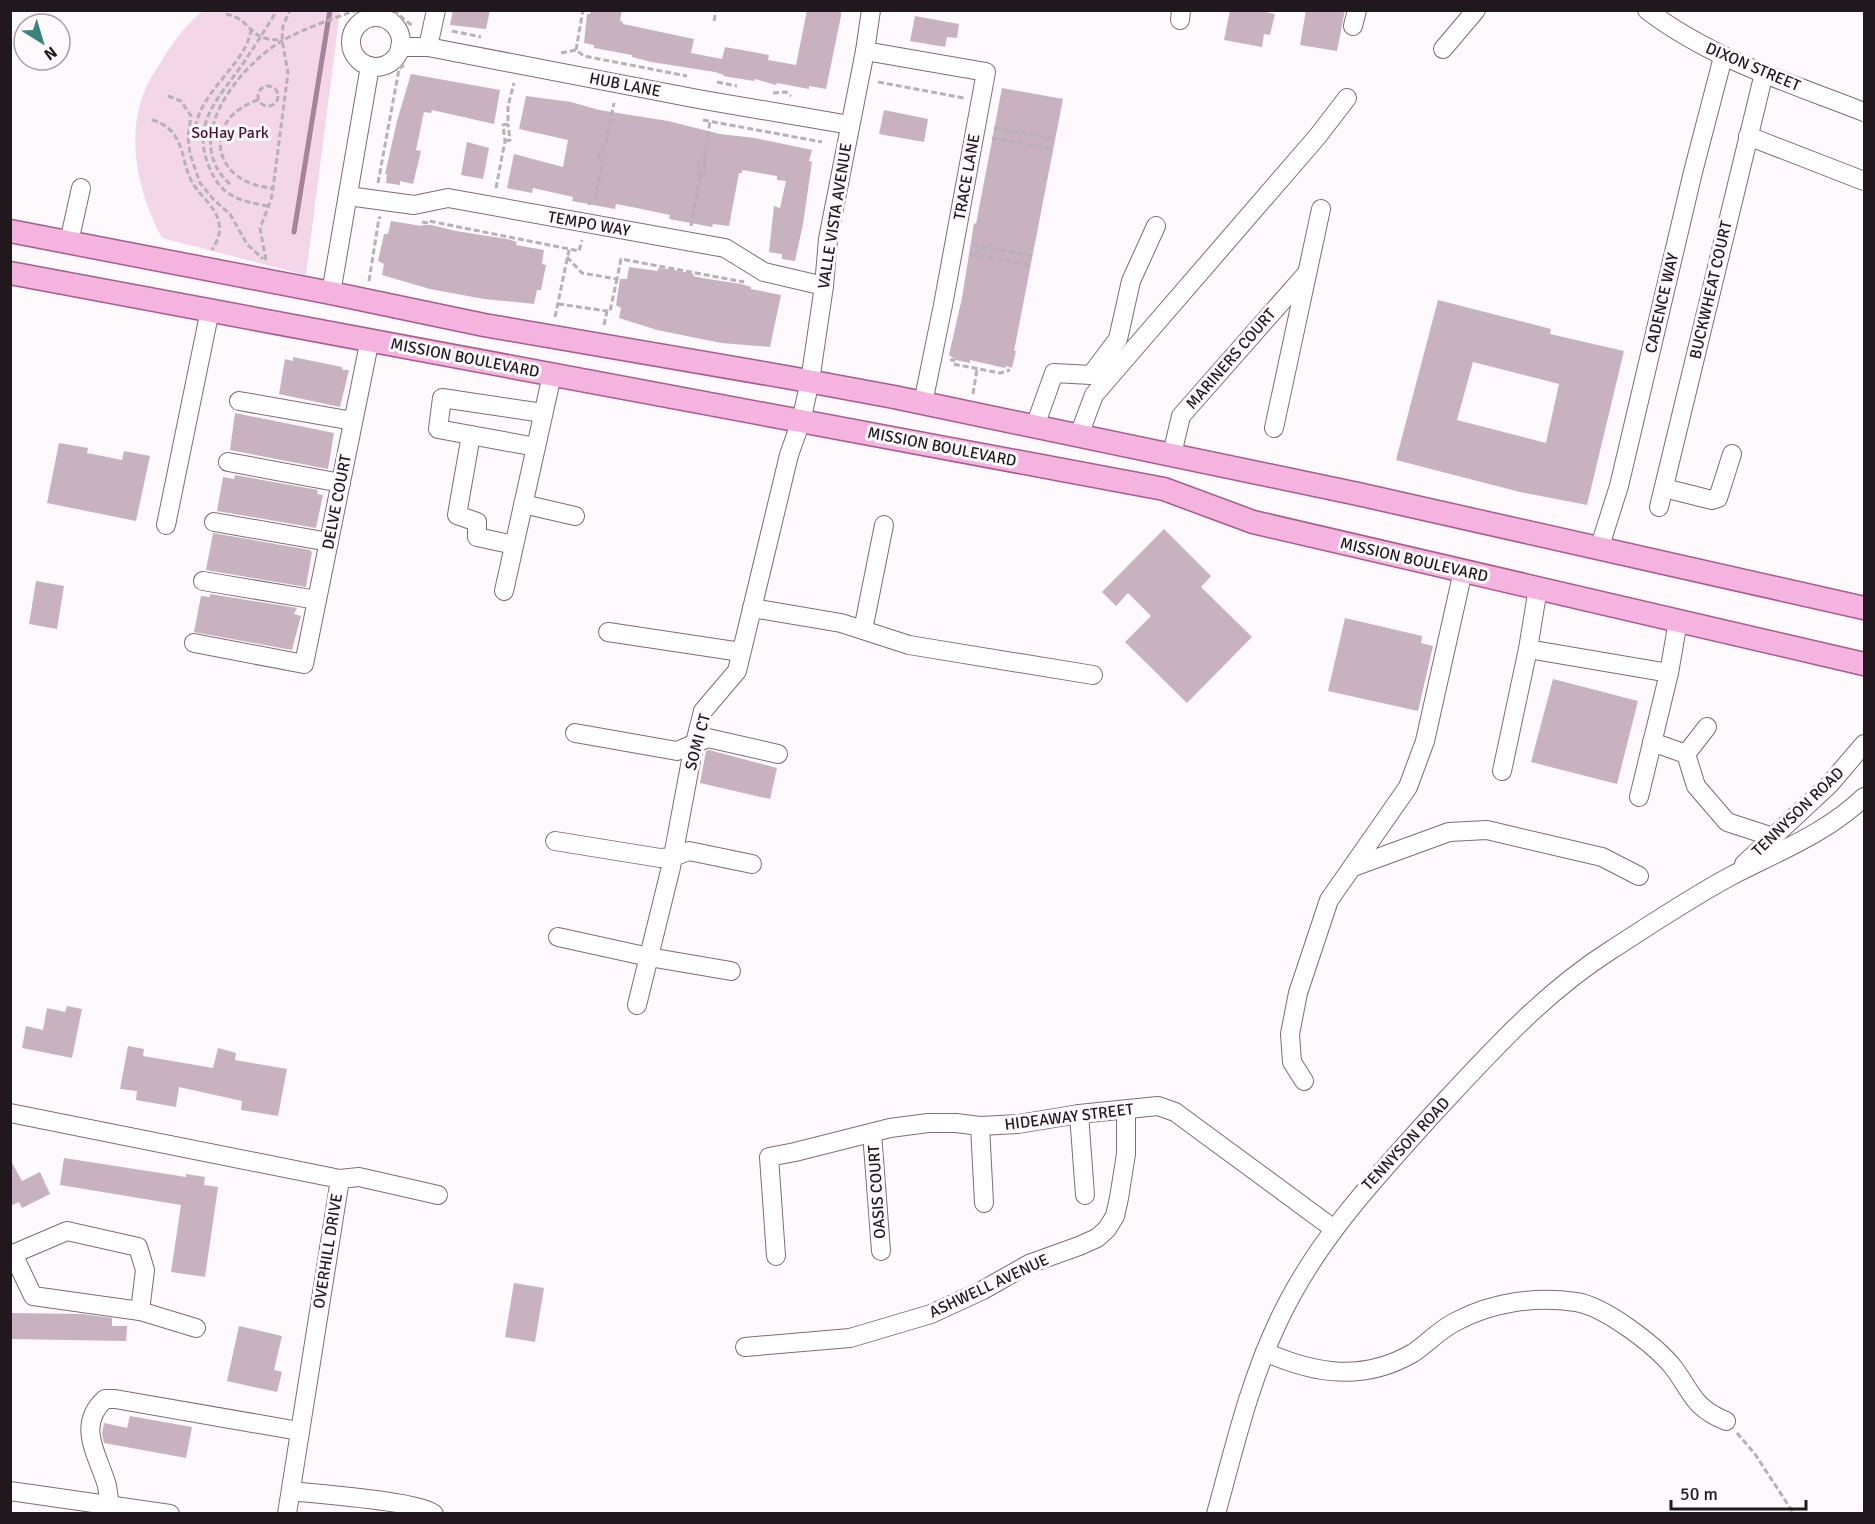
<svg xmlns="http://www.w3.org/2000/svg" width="1875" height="1524" font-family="Signika,sans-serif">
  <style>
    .green { fill: #f3d7e8 }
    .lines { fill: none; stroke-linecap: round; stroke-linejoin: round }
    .stream { stroke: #a58499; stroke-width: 5 }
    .building { fill: #c9b2c0; fill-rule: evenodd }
    .minor-casing { stroke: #806b78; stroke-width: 20 }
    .major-casing { stroke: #a65c8e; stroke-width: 25 }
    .path { stroke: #b7b1b5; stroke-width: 3; stroke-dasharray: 6 3; stroke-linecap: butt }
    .minor { stroke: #fff; stroke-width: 18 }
    .major { stroke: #f5b3e0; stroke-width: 22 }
    .labels { text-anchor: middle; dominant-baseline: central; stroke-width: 6; stroke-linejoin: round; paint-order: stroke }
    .street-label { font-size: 16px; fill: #21181d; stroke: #fef9fc }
    .park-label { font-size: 16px; fill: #461337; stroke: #fef9fc }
  </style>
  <rect width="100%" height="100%" fill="#fef9fc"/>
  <path class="green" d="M203,11H340L306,275L162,238C137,191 124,133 148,83C152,75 158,67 162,60C174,41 186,24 203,11Z"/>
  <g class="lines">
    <path class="stream" d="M294,232L330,10"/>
  </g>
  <g class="building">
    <path d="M453,10H490L486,29L450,25Z"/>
    <path d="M591,10H622L620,21L623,22V24L694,39L691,53L722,59L725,47L769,55L768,60L796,65L807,10H841V16L826,89L809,86V89L777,83L776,85L755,79L754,81L723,76L724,75L715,72L651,62L632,57V55L594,48V45L584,43L587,14H590Z"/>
    <path d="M1230,10H1257L1275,14L1270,35L1264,34L1262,47L1224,40Z"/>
    <path d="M1306,10H1345L1337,51L1300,45Z"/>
    <path d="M915,16L959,24L957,38L947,37L945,47L910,41Z"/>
    <path d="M411,74L500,90L494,124L432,110L431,113L424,112L416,150L421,151L413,184L400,181V185L386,183L387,174H385L397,121Z"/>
    <path d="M1002,88L1063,99L1014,351H1016L1012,368L1006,366L1005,368L970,360V363L956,360L949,355L962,298L974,223L976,224Z"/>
    <path d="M526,96L571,102L599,110L668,121L720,134L755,138L812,150L809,161L812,162L803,224L795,261L782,259V254L769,252L774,206L780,208L786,181L777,180V176L742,170V173H739L729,226L713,224L712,227L669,219L670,215L632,207L616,204L615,209L572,201L573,197L533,188L532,193L507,188L514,154L563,167L568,140L519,129Z"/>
    <path d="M884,110L928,119L924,142L879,134Z"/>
    <path d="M467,142L489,148L483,179L461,175Z"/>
    <path d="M391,221L422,226L423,225H431L456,231L507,239L517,242L516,245L544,250L542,264L546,265L541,290H537L534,304L525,303L484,299L430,289L382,275L384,264L378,261L384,234H388Z"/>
    <path d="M629,267L658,271V268L668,269L694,274L693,276L702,278L741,284L751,287V289L781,295L770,347L721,343L657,330L619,318L621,308L616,305L620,279H627Z"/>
    <path d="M1438,300L1551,329L1550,334L1624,351L1587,505L1520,492L1396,460ZM1473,362L1559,384L1546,443L1457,420Z"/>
    <path d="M293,357L342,367L343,370H349L340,407L279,394L285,359L293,361Z"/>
    <path d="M235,413L334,433L328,469L230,450Z"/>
    <path d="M59,443L88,448L87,453L122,460L124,451L150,456L136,521L47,503Z"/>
    <path d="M235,475L318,490L317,494L323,495L316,528L217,511L223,477L234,479Z"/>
    <path d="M1164,529L1211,576L1201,587L1252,637L1187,703L1125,642L1151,616L1128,593L1116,606L1102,592Z"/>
    <path d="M213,533L310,550L312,552L306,587L206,570Z"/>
    <path d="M36,581L64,586L57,629L29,624Z"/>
    <path d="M210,594L297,608L294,614L301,616L292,650L194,632L201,596L210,597Z"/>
    <path d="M1345,618L1422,636L1421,643L1433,646L1418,711L1328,691Z"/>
    <path d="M1553,679L1638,701L1617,784L1531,762Z"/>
    <path d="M709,750L777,768L770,799L700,783L706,751Z"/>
    <path d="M67,1006L82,1009L72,1058L22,1048L26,1026L43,1030L47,1008L65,1012Z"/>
    <path d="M128,1046L144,1049L143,1056L213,1068L218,1048L236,1053L235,1060L287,1069L278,1116L241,1110L242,1101L179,1087L176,1107L136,1100L137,1091L120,1089Z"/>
    <path d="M64,1158L186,1177V1174L205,1177L204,1185L218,1187L205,1277L171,1272L181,1205L60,1185Z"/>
    <path d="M10,1159L22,1181L40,1172L50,1194L22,1208L19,1202L10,1206Z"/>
    <path d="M514,1283L544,1288L535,1342L505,1337Z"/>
    <path d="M10,1313L82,1314L112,1318V1326H127L126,1341L10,1339Z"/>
    <path d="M239,1326L282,1336L274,1370L282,1372L277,1392L227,1381Z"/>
    <path d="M130,1416L192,1427L186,1458L104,1443L102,1434L104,1423L127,1428Z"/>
  </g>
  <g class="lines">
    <g class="minor-casing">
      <g id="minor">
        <path d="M1647,10C1711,59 1790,83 1864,112"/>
        <circle cx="376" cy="42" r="25"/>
        <path d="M1180,20L1181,10"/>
        <path d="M1353,26L1357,10"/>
        <path d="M400,47H428L698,99L850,125"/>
        <path d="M428,47L436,10"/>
        <path d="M1443,49L1476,10"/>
        <path d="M865,51L986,72L943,305L923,403"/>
        <path d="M1748,136L1864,181"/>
        <path d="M348,196L414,205L448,198L725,248L764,272L824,286"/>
        <path d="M69,242L81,188"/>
        <path d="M331,293L370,66"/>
        <path d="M239,401L353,421"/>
        <path d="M543,413L442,398L438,429L536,447L552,375"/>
        <path d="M1035,426L1054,373L1091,375L1118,339L1131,281L1156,226"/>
        <path d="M1274,428L1321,209"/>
        <path d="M471,435L457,515L477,522V537L514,545"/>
        <path d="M1079,435L1094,395L1317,137L1347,98"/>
        <path d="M1172,454L1181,416L1307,273"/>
        <path d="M228,462L341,483"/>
        <path d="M1664,488L1712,500L1718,498L1732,454"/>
        <path d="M523,504L575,516"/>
        <path d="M1659,507L1764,73"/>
        <path d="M214,522L329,542"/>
        <path d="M166,525L210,310"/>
        <path d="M1599,549L1619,486L1693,172L1723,57"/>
        <path d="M203,581L317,600"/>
        <path d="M1538,588L1528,649L1669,673"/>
        <path d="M504,591L536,447"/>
        <path d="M752,608L841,623L909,645L1093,675"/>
        <path d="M863,630L884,525"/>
        <path d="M608,632L741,652"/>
        <path d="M194,643L304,664L370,339"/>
        <path d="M575,733L677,751L708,738L778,754"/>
        <path d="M1652,742L1686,754L1696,786L1727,822L1773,837"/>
        <path d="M1686,754L1707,727"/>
        <path d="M1502,771L1528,649"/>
        <path d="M1639,797L1669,673L1678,621"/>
        <path d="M555,841L660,858L673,857L689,851L752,864"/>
        <path d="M1744,864L1829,785L1864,744"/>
        <path d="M1353,867L1449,832L1487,830L1602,857L1639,876"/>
        <path d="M558,937L649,957L731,971"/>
        <path d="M637,1005L671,867L692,755L703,711L737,671L789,455L801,421L810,381L824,286L828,239L865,51L871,10"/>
        <path d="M1304,1081L1292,1062L1290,1034L1298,993L1329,900L1408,787L1425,741L1463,571"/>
        <path d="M10,1113L340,1179L287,1514"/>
        <path d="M1079,1114L1085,1195"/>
        <path d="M980,1126L984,1203"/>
        <path d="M872,1133L881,1251"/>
        <path d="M340,1179L359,1177L438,1195"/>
        <path d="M13,1254L67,1231L138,1247L145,1270L140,1311"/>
        <path d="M10,1256L13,1254L33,1296L140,1311L196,1328"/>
        <path d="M776,1256L769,1157L795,1152L890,1128L928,1123H956L980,1126L1018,1124L1079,1114L1158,1106L1175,1112L1334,1229"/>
        <path d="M745,1347L850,1338L931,1314L983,1290L1029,1264L1079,1246L1097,1238L1107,1229L1115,1216L1119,1198L1126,1154V1110"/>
        <path d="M1265,1352C1315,1374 1363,1382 1413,1353C1428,1343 1440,1329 1457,1321C1493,1302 1536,1296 1576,1302C1604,1306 1655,1345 1673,1367C1692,1392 1693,1408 1726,1421"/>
        <path d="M10,1491L170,1514"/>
        <path d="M291,1491C315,1494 420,1501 434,1514"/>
        <path d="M110,1505C109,1499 108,1492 107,1486C99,1456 75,1426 105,1399H115L299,1431"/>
        <path d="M1216,1514C1234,1449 1249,1383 1278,1322C1315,1242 1375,1178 1434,1113C1489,1054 1542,994 1611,950C1650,925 1690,898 1731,876C1777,852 1827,833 1864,797"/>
      </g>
    </g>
    <g class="major-casing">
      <g id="major">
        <path d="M10,231L331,293L484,325L786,377L894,397L1358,494L1864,608"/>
        <path d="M10,273L1164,489L1253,522L1864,664"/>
      </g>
    </g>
    <g class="path">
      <path d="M393,10L410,24H415"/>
      <path d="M226,14C254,20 246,40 280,40"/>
      <path d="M714,21L716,10"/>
      <path d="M452,31L481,37"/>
      <path d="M576,50L583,10"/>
      <path d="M561,53L576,50L584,56L687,76"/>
      <path d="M717,82L737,86"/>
      <path d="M878,82L964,98"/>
      <circle cx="268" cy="96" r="10"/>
      <path d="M773,93L786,92L791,96"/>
      <path d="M168,96L181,101L191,116L188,137L190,154L200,183L214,200L230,214L247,244L263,259"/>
      <path d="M258,100C199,120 213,185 273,188"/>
      <path d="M152,120C160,122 167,126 172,132C184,146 183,164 191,180C199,196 216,206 219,223C221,233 217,242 212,250"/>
      <path d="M703,120L822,142"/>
      <path d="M994,128L1055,139"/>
      <path d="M195,136C194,94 246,66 251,30"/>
      <path d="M992,138L1052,149"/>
      <path d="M505,141L510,140L508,124"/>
      <path d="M700,177L699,163H704L710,121"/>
      <path d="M378,183L399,69L404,65"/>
      <path d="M230,184C180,140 238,68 280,42C298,31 337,17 357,10"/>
      <path d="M496,188L505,141L503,125L508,124V106L514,83"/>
      <path d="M589,205L590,201L595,198L603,158L598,156L606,142L614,103"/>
      <path d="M268,206C240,201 222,197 210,169C190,124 218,99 242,65C254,47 266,29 277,10"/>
      <path d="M422,222L428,223L429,221L579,251L582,240"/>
      <path d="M691,226L700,177H704V163"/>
      <path d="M973,245L1032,256"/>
      <path d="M970,254L1030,265"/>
      <path d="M567,257L582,273L617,279L621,259L744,282"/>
      <path d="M266,260L260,228L271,200L273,188L288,73L282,40L283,26L290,10"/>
      <path d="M369,281L379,218L381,217"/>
      <path d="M558,304L607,311"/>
      <path d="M555,317L569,250"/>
      <path d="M604,325L607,311H610L617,279"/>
      <path d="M950,360H954L953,364L1000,373L1010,370"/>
      <path d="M973,394L977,369"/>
      <path d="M1737,1433L1755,1454L1794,1514"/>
    </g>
    <use href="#minor" class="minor"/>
    <use href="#major" class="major"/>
  </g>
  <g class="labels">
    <g class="street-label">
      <text transform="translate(1753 67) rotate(23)">DIXON STREET</text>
      <text transform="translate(625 85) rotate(11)">HUB LANE</text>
      <text transform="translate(967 177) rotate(-80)">TRACE LANE</text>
      <text transform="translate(835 216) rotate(-81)">VALLE VISTA AVENUE</text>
      <text transform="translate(589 224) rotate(10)">TEMPO WAY</text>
      <text transform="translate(1711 290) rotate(-77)">BUCKWHEAT COURT</text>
      <text transform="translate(1662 303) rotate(-77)">CADENCE WAY</text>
      <text transform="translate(465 358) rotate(11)">MISSION BOULEVARD</text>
      <text transform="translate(1231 359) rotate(-49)">MARINERS COURT</text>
      <text transform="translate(942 447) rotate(11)">MISSION BOULEVARD</text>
      <text transform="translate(337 502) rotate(-79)">DELVE COURT</text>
      <text transform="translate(1414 560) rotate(13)">MISSION BOULEVARD</text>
      <text transform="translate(698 742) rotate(-75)">SOMI CT</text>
      <text transform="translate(1798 812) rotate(-44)">TENNYSON ROAD</text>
      <text transform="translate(1069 1117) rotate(-7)">HIDEAWAY STREET</text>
      <text transform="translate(1406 1144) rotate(-47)">TENNYSON ROAD</text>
      <text transform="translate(877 1192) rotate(-94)">OASIS COURT</text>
      <text transform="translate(328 1251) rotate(-81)">OVERHILL DRIVE</text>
      <text transform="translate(989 1286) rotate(-25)">ASHWELL AVENUE</text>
    </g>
    <g class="park-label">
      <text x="230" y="133">SoHay Park</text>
    </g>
  </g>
  <rect width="1875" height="1524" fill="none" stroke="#21181d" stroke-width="24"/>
  <g transform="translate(42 42) rotate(143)"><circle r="28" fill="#fef9fc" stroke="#a69fa3" stroke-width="1.5"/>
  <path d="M0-4.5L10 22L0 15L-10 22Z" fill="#3b837f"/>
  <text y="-9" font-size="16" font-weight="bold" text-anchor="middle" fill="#21181d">N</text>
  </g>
  <path d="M1671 1500v9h135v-9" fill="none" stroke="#21181d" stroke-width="3"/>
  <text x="1680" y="1500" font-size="18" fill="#21181d" stroke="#fef9fc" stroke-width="4.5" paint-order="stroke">50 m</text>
</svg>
